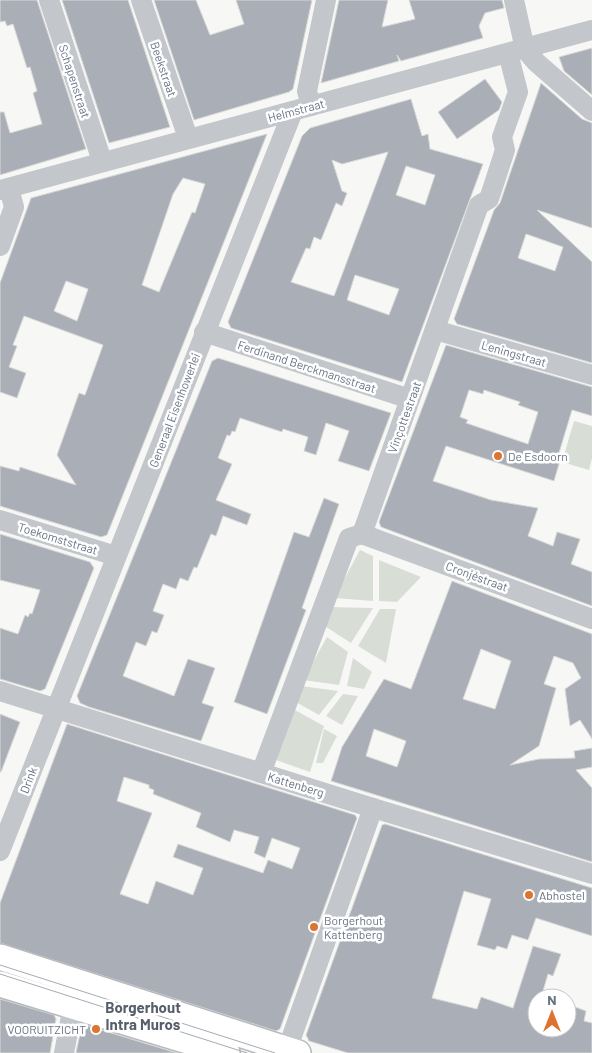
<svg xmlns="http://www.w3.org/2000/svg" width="592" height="1053" font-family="Barlow,sans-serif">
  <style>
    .green { fill: #d8ded6 }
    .building { fill: #aaafb7; stroke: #d9d9d7; fill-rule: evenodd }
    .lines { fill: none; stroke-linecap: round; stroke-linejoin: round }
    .major-casing { stroke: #b6b9be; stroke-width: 28 }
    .minor { stroke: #c3c6ca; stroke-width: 20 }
    .major { stroke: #fff; stroke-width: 25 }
    .tram { stroke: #a6aab1; stroke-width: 1 }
    .poi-dot { fill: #dd742f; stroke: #fff; stroke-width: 2 }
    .labels { text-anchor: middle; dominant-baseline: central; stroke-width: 5; stroke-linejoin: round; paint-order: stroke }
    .street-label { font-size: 12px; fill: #687385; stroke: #fff }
    .poi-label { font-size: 12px; fill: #687385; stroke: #fff; text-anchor: start }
    .quarter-label { font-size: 15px; font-weight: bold; fill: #555e6a; stroke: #fff }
  </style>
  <rect width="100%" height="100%" fill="#f7f8f5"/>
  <g class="green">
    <path d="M574,421L592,426V458L589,470L562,462Z"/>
    <path d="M360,550L373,556V601L334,598Z"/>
    <path d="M379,560L421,577L397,602L379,601Z"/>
    <path d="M330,607L373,608L351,643L323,625Z"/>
    <path d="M380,609H396L386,663L358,646Z"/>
    <path d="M327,637L348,652L339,685L303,680Z"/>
    <path d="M353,658L372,672L364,689L347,686Z"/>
    <path d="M301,686L338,691L319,715L294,701Z"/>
    <path d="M343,694L358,696L342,725L326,716Z"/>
    <path d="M293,709L324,726L310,772L276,760Z"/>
    <path d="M324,729L337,736L323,763H316Z"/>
  </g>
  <g class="building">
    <path d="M0,0H37L86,149L0,175V112H4L10,133L42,124L33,93L37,91L30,67L27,68L13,24L7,26L5,21L0,22Z"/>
    <path d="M62,0H128L170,127L109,143Z"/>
    <path d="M154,0H196L210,35L244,24L236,0H312L293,89L289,92L194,120Z"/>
    <path d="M339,0H388L382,27L415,19L409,0H502L504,8L485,13L479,26L483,38L401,61L397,55L399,61L321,83Z"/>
    <path d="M592,48V95L564,71L559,57Z"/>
    <path d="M485,79L502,102L499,110L457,139L438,112Z"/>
    <path d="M541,83L582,119L592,123V228L537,210L592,262V363L457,324L454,319L494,210L500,203ZM526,234L563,247L555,271L518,258Z"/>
    <path d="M411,99L422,136L428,134L430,149L483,164L402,382L231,328L228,322L302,136L310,128ZM388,152L334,296L291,282L306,248L310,249L314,237L321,240L336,203L342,206L347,193L342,191L332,160L342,164ZM406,166L435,175L425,205L396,195ZM355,275L399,289L389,315L347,300Z"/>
    <path d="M267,134L107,535L101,537L0,506V466L19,471L20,467L76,485L57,455L79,393L85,395L103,345L24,316L13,345L17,346L9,367L26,373L17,398L0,392V283L31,198ZM183,178L205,184L195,213L192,212L159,292L142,285L173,194ZM66,281L88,289L77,321L54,311Z"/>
    <path d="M446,345L592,387V416L572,410L559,453L562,454L554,481L446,446L433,481L491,500L538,508L528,536L553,546L557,532L580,539L571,564L592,572V606L381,527L379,522ZM469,390L483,394L484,390L520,402L518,405L538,412L528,444L466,423L468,420L460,417Z"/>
    <path d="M218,358L391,413L369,471L338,461L349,431L326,423L316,455L304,451L308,437L283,429L282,432L240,418L235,432L232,431L230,436L227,435L218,458L232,464L216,500L251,514L247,525L223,516L216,536L211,534L197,568L194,567L188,581L180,578L176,589L163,584L153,611L164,615L157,633L152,631L146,646L136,642L123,676L174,696L188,659L215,668L202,703L214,707L201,741L89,707L80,703L77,696L212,361Z"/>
    <path d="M324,498L339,504L302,608L306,610L267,714L234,702L294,532L309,537Z"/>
    <path d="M0,534L90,562L94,568L45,689L40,691L0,679V628L18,634L25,615L28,617L30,613L32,614L40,590L0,580Z"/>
    <path d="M452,581L592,634V739L580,720L570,726L565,689L581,678L573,663L554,656L544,684L556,688L539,746L510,765L539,759L575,758L574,751L592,748V767L576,770L592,788V862L331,781L342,747L384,679L411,689ZM481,649L511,661L495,709L463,699ZM374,729L406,741L397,767L366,756Z"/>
    <path d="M0,714L20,722L1,772H0Z"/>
    <path d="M67,724L355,815L357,818L280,1029L276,1031L0,943V903ZM124,777L149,785V788L154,790L153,794L201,813L196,827L230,842L234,830L259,837L254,853L265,858L272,838L300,848L292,869L268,860L263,873L178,844L173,857L203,868L193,895L156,881L148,904L120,894L152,813L117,801Z"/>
    <path d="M385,824L592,888V936L536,918L528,940L512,935L507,949L497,946L495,950L477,945L491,899L464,891L432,998L477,1009L481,997L513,1008L533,946L561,954L553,976L548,974L541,998H537V1028H567V1004L586,1011L584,1021L592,1023V1053H348L309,1041L306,1035L382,825Z"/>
    <path d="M0,999L54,1015L56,1019L50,1053H0Z"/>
    <path d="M82,1024L177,1053H76Z"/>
  </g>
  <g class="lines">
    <g class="major-casing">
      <g id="major">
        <path d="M0,957L298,1053"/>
        <path d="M0,984L227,1053"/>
      </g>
    </g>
    <g class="minor">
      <path d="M49,0L102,161"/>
      <path d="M141,0L188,138"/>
      <path d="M514,0L525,49L536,62L592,111"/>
      <path d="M311,106L307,91L326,0"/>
      <path d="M0,190L592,30"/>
      <path d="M0,246L14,207L9,188"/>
      <path d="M435,330L592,375"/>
      <path d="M204,332L410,399"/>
      <path d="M0,520L116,556"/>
      <path d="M362,534L479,205L489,199L505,150L502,137L518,92L508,53"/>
      <path d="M362,534L592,619"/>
      <path d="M0,691L373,808L592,874"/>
      <path d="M261,773L349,538L362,534"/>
      <path d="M0,851L293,111"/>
      <path d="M287,1050L373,808"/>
      <path d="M64,1053L73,1006"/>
    </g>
    <use href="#major" class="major"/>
    <g class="tram">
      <path d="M0,965L275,1053"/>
      <path d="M0,974L247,1053"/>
    </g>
  </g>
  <g class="poi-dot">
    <circle cx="498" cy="456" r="5"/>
    <circle cx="529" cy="895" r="5"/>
    <circle cx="314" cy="927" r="5"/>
    <circle cx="96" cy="1029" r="5"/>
  </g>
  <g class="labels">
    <g class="street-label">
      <text transform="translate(164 69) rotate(71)">Beekstraat</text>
      <text transform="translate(75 81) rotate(72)">Schapenstraat</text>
      <text transform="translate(296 110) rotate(-15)">Helmstraat</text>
      <text transform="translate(514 353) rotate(16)">Leningstraat</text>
      <text transform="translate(307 366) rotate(18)">Ferdinand Berckmansstraat</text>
      <text transform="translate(174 410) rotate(-69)">Generaal Eisenhowerlei</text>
      <text transform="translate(404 417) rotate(-70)">Vinçottestraat</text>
      <text transform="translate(58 538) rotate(17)">Toekomststraat</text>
      <text transform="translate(477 576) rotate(20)">Cronjéstraat</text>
      <text transform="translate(28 780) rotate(-69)">Drink</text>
      <text transform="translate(296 784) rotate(17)">Kattenberg</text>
    </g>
    <g class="poi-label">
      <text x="508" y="456">De Esdoorn</text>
      <text x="539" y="895">Abhostel</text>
      <text x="324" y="920">Borgerhout<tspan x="324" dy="14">Kattenberg</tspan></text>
      <text x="86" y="1029" text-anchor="end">VOORUITZICHT</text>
    </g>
    <g class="quarter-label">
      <text x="143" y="1007">Borgerhout<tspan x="143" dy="17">Intra Muros</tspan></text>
    </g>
  </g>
  <g transform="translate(552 1013)"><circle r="24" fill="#ffffff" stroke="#c3c7ce"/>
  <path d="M0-4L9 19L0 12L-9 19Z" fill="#dd742f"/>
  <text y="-8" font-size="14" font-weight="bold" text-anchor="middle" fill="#687385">N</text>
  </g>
</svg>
